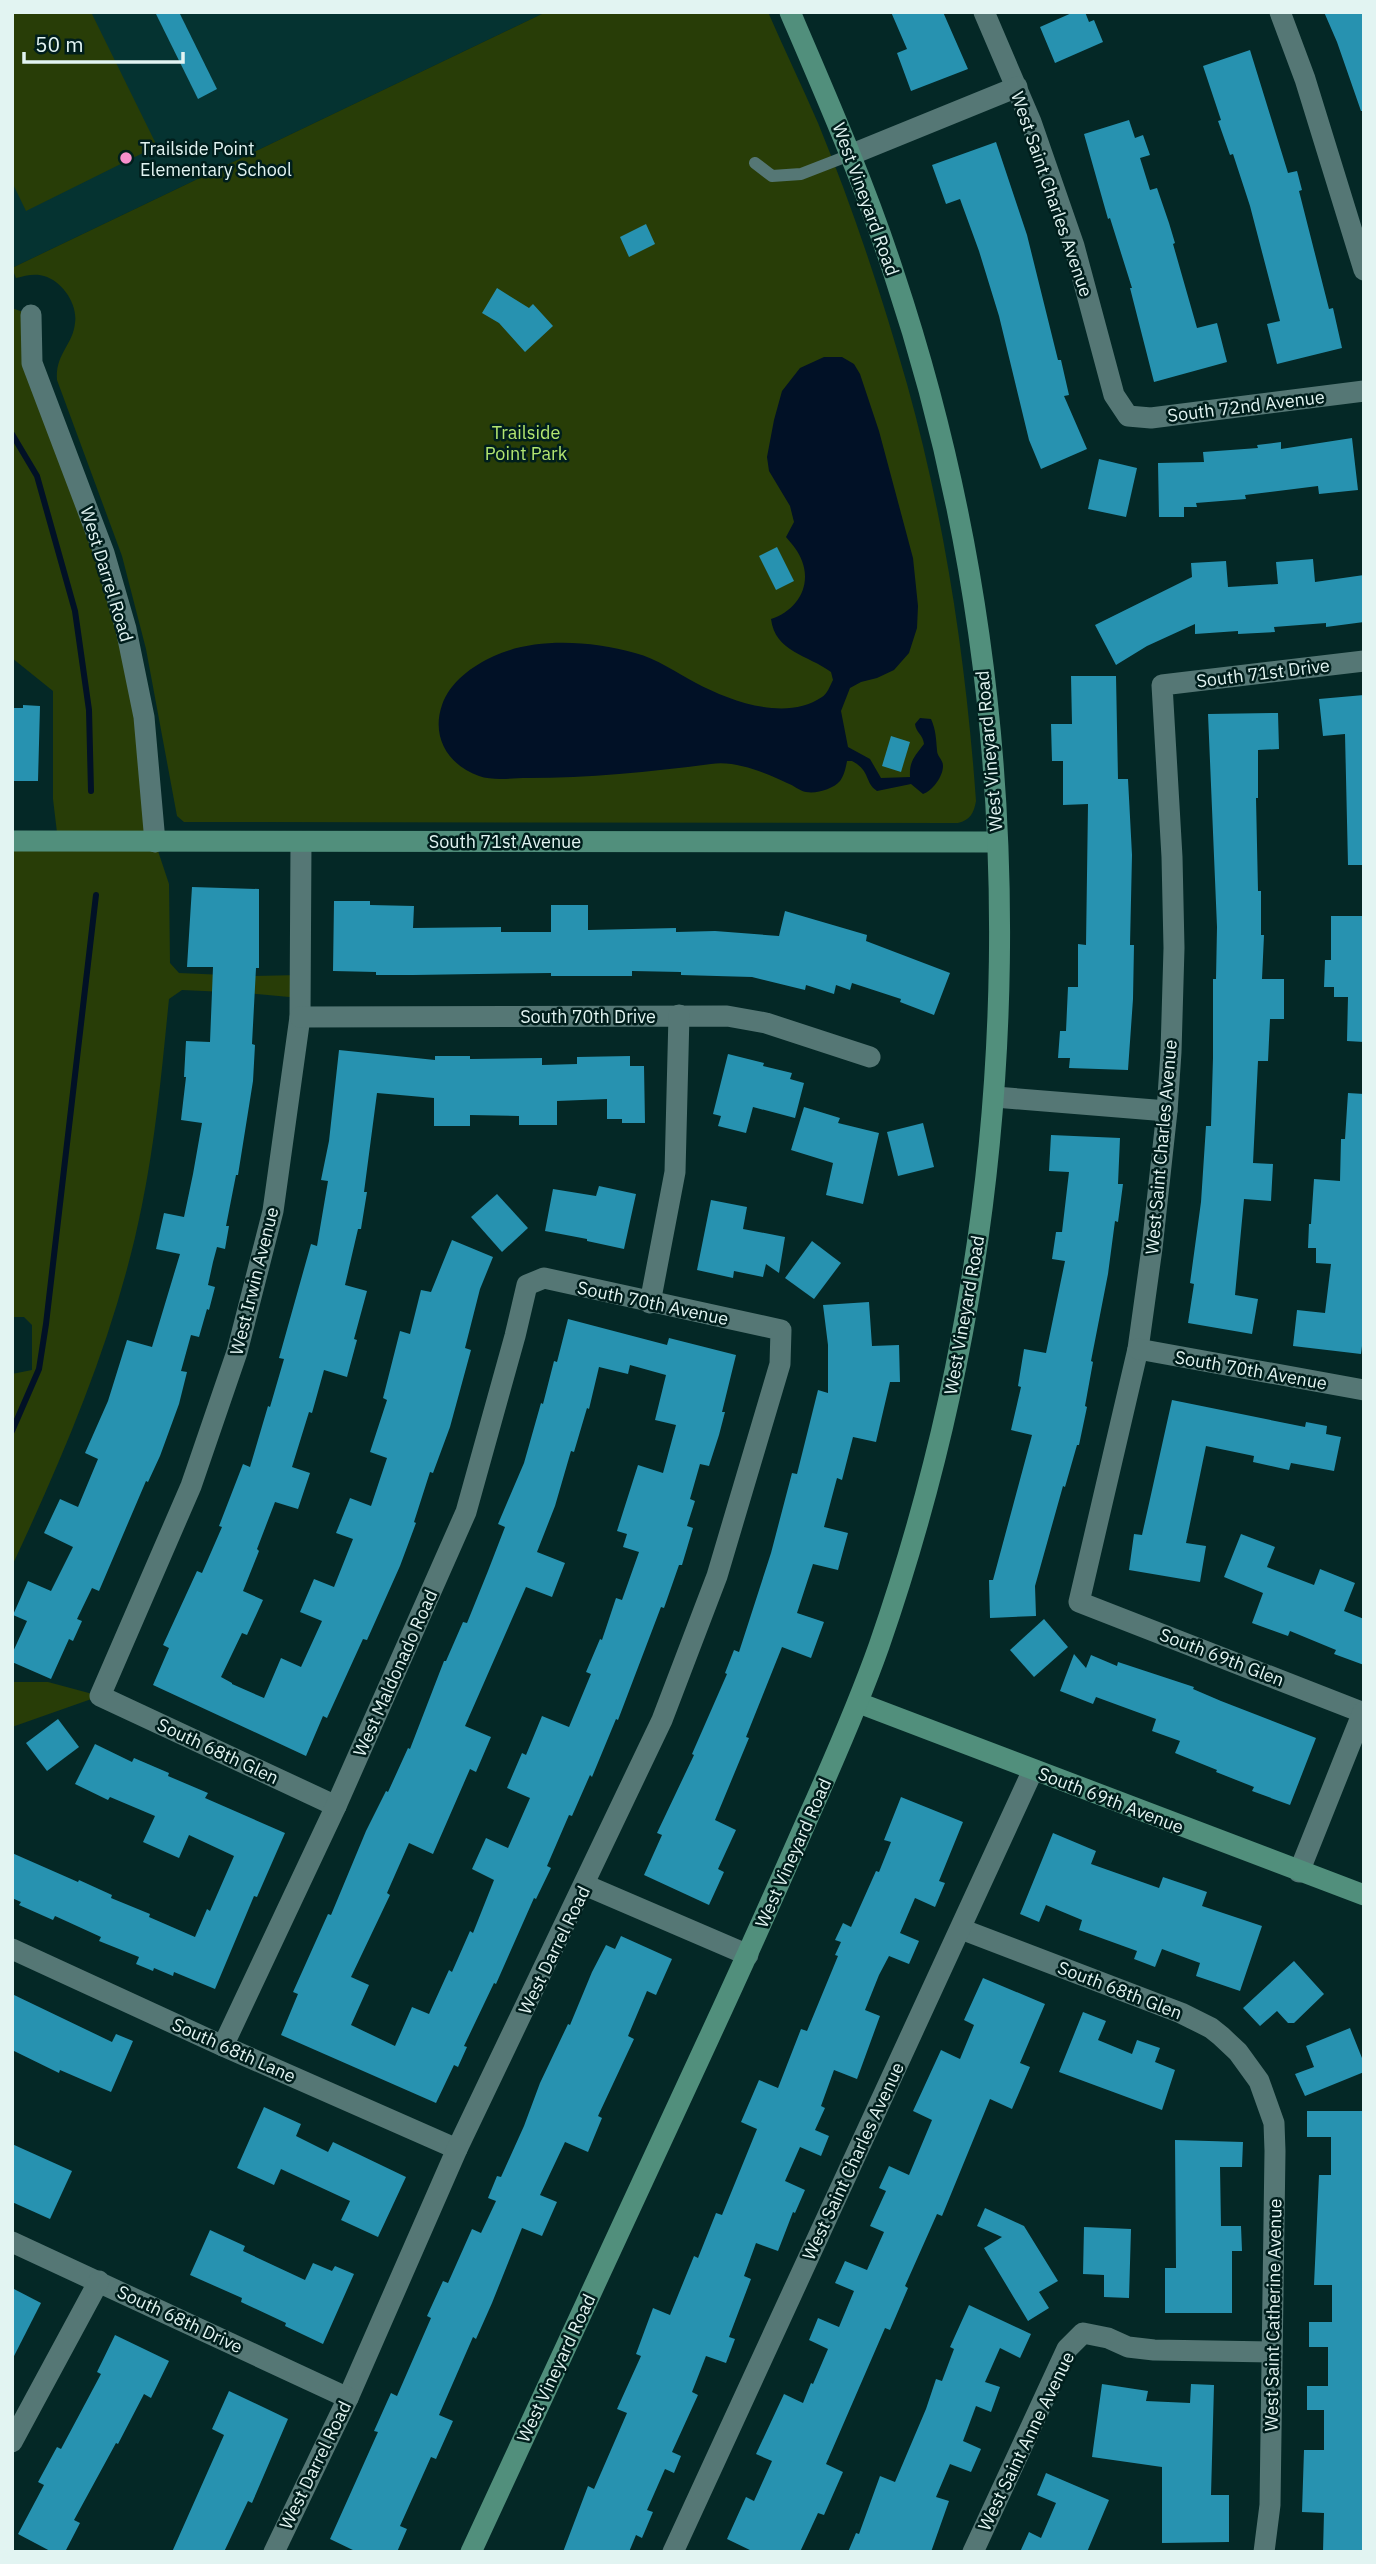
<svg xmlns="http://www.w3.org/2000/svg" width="1376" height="2564" font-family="'IBM Plex Sans',sans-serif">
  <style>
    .built { fill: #053331 }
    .green { fill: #283d07 }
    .water { fill: #011126 }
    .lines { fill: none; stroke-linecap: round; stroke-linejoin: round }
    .stream { stroke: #011126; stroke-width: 6 }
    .building { fill: #2792b0; fill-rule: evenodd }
    .lane { stroke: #557775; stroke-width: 12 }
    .street { stroke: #557775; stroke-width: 21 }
    .secondary { stroke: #518f7c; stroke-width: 21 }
    .poi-dot { fill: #f790cd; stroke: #001e1c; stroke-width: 2.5 }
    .labels { text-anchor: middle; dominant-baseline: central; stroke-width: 5; stroke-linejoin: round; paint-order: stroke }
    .poi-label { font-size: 18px; fill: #e2f4f2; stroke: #001e1c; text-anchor: start }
    .street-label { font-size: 18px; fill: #e2f4f2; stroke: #001e1c }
    .park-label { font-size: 18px; fill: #b3e670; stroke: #001e1c }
  </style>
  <rect width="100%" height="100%" fill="#042826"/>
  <path class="built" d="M12,12H546L12,268Z"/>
  <g class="green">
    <path d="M12,12H91L157,146L26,211L12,182Z"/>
    <path d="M546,12H768C784,49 802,86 818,123C853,208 882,296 907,384C945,520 966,661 976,801C974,813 970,820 958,823L184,822L177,816L146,649L122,556L57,380C55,354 73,345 75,323C78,304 62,281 44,276C34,273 25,276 16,278L12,268Z"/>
    <path d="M12,308L31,315L32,363L126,629L155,842L169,884L170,963L179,973L249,976L299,975L300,998L247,993L182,990L169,999C162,1068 156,1137 142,1205C117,1331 66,1450 12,1566V1374L32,1370V1325L24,1317H12V841H58L53,799V691L12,658Z"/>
    <path d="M12,1682H48L100,1696L12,1727Z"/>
  </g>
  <path class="water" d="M824,357H842L854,364L860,374L879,431L913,558L918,606L917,628L909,653L894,670L877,678L861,682L850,688L841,711L848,747L870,759L881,778L910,777C909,761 915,756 924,744C923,734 916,733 915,724L920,718L931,719C936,730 936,739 937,750C937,757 943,759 943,766C943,777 932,791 923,794L911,784L877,791C864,782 871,771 852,761H847C846,767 844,776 840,781C833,789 817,794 806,792C800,791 793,785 787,783C765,773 736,760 711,764C649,772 589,778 527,778C512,778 493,781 479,776C448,765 431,737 442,705C450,682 472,666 494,656C536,637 591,641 635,653C658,659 675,672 696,683C730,701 786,722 822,697C827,694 830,686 833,680L831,672C808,655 775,652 771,619C796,611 812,587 802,561C799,552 792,544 786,537L794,522L790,506L769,471L767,457L774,420L782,391L800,368Z"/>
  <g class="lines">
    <g class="stream">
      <path d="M12,434L37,476L75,611L89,710L91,791"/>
      <path d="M12,1431L39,1369L46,1324L96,895"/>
    </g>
  </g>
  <g class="building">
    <path d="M155,12H179L217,89L198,99Z"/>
    <path d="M891,12H943L968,69L911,91L897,53L907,49Z"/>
    <path d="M1074,12H1085L1089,22L1094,20L1103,42L1055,63L1040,27Z"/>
    <path d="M1324,12H1364V111H1361L1337,42Z"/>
    <path d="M1250,50L1288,173L1297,171L1302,190L1299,191L1329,309L1333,308L1342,348L1277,364L1267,324L1280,321L1250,206L1233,154L1230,155L1218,121L1221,120L1203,66Z"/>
    <path d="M1129,120L1135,138L1143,135L1150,155L1140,158L1150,190L1157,188L1169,223L1175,243L1173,244L1197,328L1217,323L1227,362L1154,382L1130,288H1132L1110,218L1108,219L1084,134Z"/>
    <path d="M996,142L1027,235L1058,360H1061L1069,395L1064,396L1087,449L1041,469L1029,440L999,316L979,251L960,199L946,204L932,165Z"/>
    <path d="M646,224L655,244L629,257L620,237Z"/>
    <path d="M497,288L529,308L533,304L553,326L525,352L499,323L482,313Z"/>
    <path d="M1352,438L1358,490L1319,494L1318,486L1245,495L1246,499L1196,503L1197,507H1184V517H1159L1158,463L1204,462L1203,452L1258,448L1257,445L1281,442V449Z"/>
    <path d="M1099,459L1137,468L1126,517L1088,509Z"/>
    <path d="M777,547L794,581L776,590L759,556Z"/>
    <path d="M1313,559L1315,582L1364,575V622L1326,627V623L1274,627L1275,632L1238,634V631L1195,634V624L1147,646L1116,665L1095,625L1192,577L1191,563L1226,561L1228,587L1278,584L1276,562Z"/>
    <path d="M1071,676H1116L1118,779H1128L1132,855L1130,945H1134L1133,999L1128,1070L1069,1068L1070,1058H1058L1060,1031H1066L1068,987H1078V944L1086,945L1088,804L1063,805V761H1052L1051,724H1072Z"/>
    <path d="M1364,695V865H1348L1345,734L1323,736L1319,699Z"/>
    <path d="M23,705L40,706L38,781H12V708H23Z"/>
    <path d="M1278,713L1279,749L1258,750V798H1256L1258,891H1261V935H1264L1262,979H1284V1019H1270L1268,1061H1258L1253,1163L1273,1164L1271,1201L1244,1199L1235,1295L1258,1299L1252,1334L1188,1323L1194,1284L1190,1283L1201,1202L1206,1126H1211L1213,1058V979H1216L1217,927L1208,714Z"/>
    <path d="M891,736L910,742L901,772L882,766Z"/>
    <path d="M192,887L259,889V968H256L252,1044L255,1045L253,1081L238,1175H236L226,1226H229L225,1249L217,1247L213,1262L208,1285L215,1287L209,1310L207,1309L199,1337L191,1335L181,1371L187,1372L179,1404L160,1456L148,1482L146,1481L99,1591L92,1588L77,1619L82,1621L73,1641L69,1639L51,1679L12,1662V1654L27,1621L13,1615L28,1581L51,1591L73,1547L44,1533L60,1499L78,1507L98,1459L85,1453L108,1401L127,1340L152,1347L180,1254L156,1249L164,1213L184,1217L193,1174L202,1123L181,1120L186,1077H184L186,1041L210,1042L213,967H187Z"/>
    <path d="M334,901H370V905L414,906L413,928L501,927V932H551V905H588V930L676,928V932L715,931L779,936L785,911L867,935L866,941L950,973L934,1015L900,1002L901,999L852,983L850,990L836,985L834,994L806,985L805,990L752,977L681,975V972L632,971V976H551V973L413,975H376V972L333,971Z"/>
    <path d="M1331,916H1364V1042L1347,1041L1348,997H1334V987H1324L1325,960H1331Z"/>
    <path d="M339,1050L435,1060V1056H470V1059L542,1058V1065L577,1064V1057L630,1056V1066H644L645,1123H622V1119H607V1099L557,1101V1125H519V1116L470,1115V1126H434V1098L377,1093L364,1192H367L361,1229H358L345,1285L367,1291L354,1339L357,1340L347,1377L324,1370L312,1413L309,1412L292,1467L310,1473L298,1509L275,1502L257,1549L259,1551L243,1591L263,1600L247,1635L242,1633L221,1677L232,1683V1684L264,1698L281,1658L301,1667L322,1621L300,1612L314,1579L334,1587L353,1539L336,1533L350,1498L371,1506L387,1458L370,1452L387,1400L383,1398L400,1331L410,1334L421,1290L431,1292L452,1240L493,1257L480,1289L465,1348L471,1350L450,1427L433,1473L430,1472L414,1522L416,1523L400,1566L367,1640L363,1639L327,1718L323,1716L306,1756L153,1685L169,1648L163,1645L197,1571L202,1573L222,1527L219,1526L243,1464L250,1467L268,1406L270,1407L284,1359L279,1358L311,1244L317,1246L328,1181L321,1180L329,1141Z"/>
    <path d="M728,1054L764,1063L763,1066L792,1073L790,1079L804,1083L795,1118L753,1107L746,1133L718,1126L721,1116L713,1114Z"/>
    <path d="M1348,1093L1364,1094V1330L1361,1354L1293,1346L1297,1310L1325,1313L1331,1264L1316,1263V1248H1308L1309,1224H1311L1314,1179L1340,1181L1341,1139H1345Z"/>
    <path d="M804,1107L840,1118L838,1123L879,1133L863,1204L826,1195L833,1163L791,1150Z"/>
    <path d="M923,1123L934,1167L898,1176L887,1132Z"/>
    <path d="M1051,1135L1120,1138L1118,1184H1123L1118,1222L1115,1221L1108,1274L1091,1361L1093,1362L1085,1406L1087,1407L1079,1445H1077L1065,1487L1063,1486L1035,1586L1036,1616L990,1618L989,1580H993L1032,1435L1011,1430L1021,1387L1018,1386L1024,1349L1046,1353L1065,1261L1052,1259L1056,1232H1062L1069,1172L1049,1171Z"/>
    <path d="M599,1186L636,1194L624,1249L587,1241V1239L545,1231L553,1189L596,1196Z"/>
    <path d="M497,1194L528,1228L502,1252L471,1217Z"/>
    <path d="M711,1200L747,1207L743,1229L785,1237L779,1273L766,1264L763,1277L734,1271L733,1278L697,1270Z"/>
    <path d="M812,1241L841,1263L814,1299L785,1278Z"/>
    <path d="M869,1302L872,1346L899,1345L900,1382H890L876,1442L853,1437L842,1480L837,1478L824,1527L848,1533L838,1570L813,1564L797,1613L824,1622L811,1658L782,1647L746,1737L749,1738L715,1820L736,1830L718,1869L724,1872L709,1905L644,1875L662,1835L657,1833L694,1755L692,1754L727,1674L725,1673L734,1650L739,1652L771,1553L792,1473L797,1474L818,1390L828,1393V1345L823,1305Z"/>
    <path d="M568,1319L667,1345L669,1338L736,1355L722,1412H725L719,1435L709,1466L700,1464L690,1499L695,1501L687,1526L693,1528L682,1565H679L664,1608L661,1607L618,1720L616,1719L592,1777L590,1775L572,1816L569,1815L547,1866L551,1868L536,1899L534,1898L496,1984L494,1983L464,2046L467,2047L458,2067L454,2065L436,2103L281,2035L298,1994L293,1992L302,1972L328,1914L331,1915L366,1831L386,1791L388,1792L408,1748L410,1749L444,1661H446L463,1622L467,1623L488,1571L505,1527L498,1524L524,1463L541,1403L543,1404L554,1361L557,1362ZM630,1365L666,1375L655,1420L676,1425L663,1473L638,1465L617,1531L627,1534L623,1547L639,1552L622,1600L616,1598L602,1640L600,1639L586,1672L591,1674L569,1727L542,1716L526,1755L522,1753L507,1788L530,1798L508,1848L486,1838L472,1869L494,1880L473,1933L470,1931L452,1972L449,1970L429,2014L412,2007L395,2046L351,2025L369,1985L351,1977L390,1895L387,1893L409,1843L433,1854L470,1769L476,1772L491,1737L465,1726L526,1587L552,1597L565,1563L537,1552L555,1506L571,1451L574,1452L587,1408L589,1409L599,1367L628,1374Z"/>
    <path d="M1172,1400L1305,1427L1306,1422L1327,1426L1326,1434L1341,1437L1334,1471L1291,1463L1289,1470L1253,1462L1254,1456L1206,1446L1186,1543L1206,1546L1200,1582L1129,1570L1134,1534L1142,1535Z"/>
    <path d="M1241,1534L1275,1547L1267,1567L1314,1585L1320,1569L1355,1583L1344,1611L1364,1619V1665L1334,1654L1336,1650L1290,1631L1288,1636L1252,1623L1263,1593L1224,1577Z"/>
    <path d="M1044,1619L1068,1647L1034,1677L1010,1650Z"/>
    <path d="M1074,1654L1086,1668L1091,1655L1117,1666L1118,1662L1194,1687L1193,1689L1221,1701L1316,1738L1290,1805L1252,1791L1254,1787L1216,1772L1217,1770L1175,1753L1180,1741L1152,1731L1156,1719L1096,1697L1093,1704L1060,1691Z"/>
    <path d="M58,1719L79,1747L47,1771L26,1743Z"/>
    <path d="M95,1744L132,1762L134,1758L169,1773L168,1776L208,1793L205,1798L285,1833L257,1897L254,1896L215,1989L174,1972L173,1976L154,1968L153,1971L136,1964L139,1957L99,1941L101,1937L55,1916L53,1920L19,1905L21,1902L12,1898V1853L78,1882L79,1880L112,1895L111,1898L150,1914L149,1917L195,1937L207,1909L210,1911L234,1856L189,1835L179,1858L143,1842L155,1816L110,1797L108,1800L75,1784Z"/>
    <path d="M901,1797L963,1822L939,1881L945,1883L935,1907L915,1898L900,1933L919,1941L909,1964L889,1956L879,1975L865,2010L880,2016L857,2079L834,2070L821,2106L825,2108L815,2130L829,2136L821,2156L800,2147L785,2181L805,2190L795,2213L793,2212L778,2251L756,2243L744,2276L751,2279L729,2337L735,2339L726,2363L706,2356L692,2392L698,2395L672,2452L681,2456L674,2473L665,2469L647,2510L653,2512L642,2538L636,2535L629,2552H563L588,2486L594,2489L627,2413L617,2409L641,2356L636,2354L653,2308L670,2315L694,2256L698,2258L716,2213L722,2215L757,2129L741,2122L759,2080L778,2088L801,2029L807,2031L838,1956L835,1955L841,1942L835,1940L843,1923L851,1927L876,1871L879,1872L891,1842L884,1840Z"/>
    <path d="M1053,1833L1096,1851L1091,1864L1159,1888L1163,1877L1207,1892L1202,1906L1262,1926L1240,1991L1196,1976L1200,1963L1162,1949L1155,1967L1134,1959L1137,1951L1079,1930L1082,1920L1046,1905L1039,1922L1020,1914Z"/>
    <path d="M621,1936L672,1959L656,1995L647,1991L628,2036L634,2039L598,2116L602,2118L588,2152L565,2142L540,2195L557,2202L542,2236L522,2228L492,2303L476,2339L473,2337L439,2415L453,2421L436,2459L431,2457L400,2526L407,2529L397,2552H357L330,2539L378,2432L374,2431L391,2393L397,2396L431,2318L427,2316L443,2281L448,2283L472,2229L481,2233L496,2201L488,2198L497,2176L501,2177L524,2126L540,2083L568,2024L570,2025L592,1972L606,1945L615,1949Z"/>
    <path d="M1294,1961L1324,1994L1294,2023H1288L1277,2011L1260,2026L1243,2008Z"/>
    <path d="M983,1978L1045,2004L1020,2063L1030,2067L1012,2109L990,2099L942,2216L937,2214L905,2286L908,2288L890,2330L885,2328L826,2464L843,2472L824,2515L818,2513L800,2552H754L727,2539L746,2497L754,2501L772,2461L756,2454L784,2394L803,2403L811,2383L813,2384L828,2349L809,2340L818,2318L839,2327L854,2291L835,2283L845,2261L867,2270L884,2232L870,2226L886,2191L879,2188L889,2166L909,2175L932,2120L913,2111L941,2050L960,2059L974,2025L964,2020Z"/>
    <path d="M12,1994L112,2042L116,2034L133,2041L111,2092L60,2070L59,2073L12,2050Z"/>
    <path d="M1083,2012L1106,2021L1098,2040L1132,2054L1137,2040L1160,2048L1155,2062L1175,2070L1162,2110L1059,2072Z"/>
    <path d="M1350,2028L1364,2063V2072L1305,2096L1295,2074L1314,2067L1306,2046Z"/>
    <path d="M264,2107L301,2124L296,2136L328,2152L333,2142L406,2177L378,2237L341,2220L350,2201L281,2169L274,2185L237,2168Z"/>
    <path d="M1307,2111H1364V2552H1323L1324,2513L1302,2512L1304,2450H1324V2410H1307V2386H1328V2347H1309V2322H1332V2285H1314L1319,2175H1331V2137H1307Z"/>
    <path d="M1175,2140L1243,2142L1242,2167H1220L1221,2226H1241L1242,2251H1232V2313H1165V2268H1176Z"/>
    <path d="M12,2144L72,2171L50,2219L12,2202Z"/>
    <path d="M985,2208L1024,2226L1058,2281L1039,2292L1049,2308L1028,2321L984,2248L1002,2237L977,2226Z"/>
    <path d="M1084,2227L1131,2229L1129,2298L1104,2297V2275L1083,2274Z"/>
    <path d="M210,2230L245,2246L243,2251L305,2280L313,2263L332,2271L335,2266L354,2274L323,2344L285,2326L286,2323L241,2302L242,2298L190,2275Z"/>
    <path d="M12,2288L41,2303L12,2360Z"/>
    <path d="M969,2305L1031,2334L1020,2358L1000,2348L985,2382L1000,2387L991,2412L976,2406L963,2441L981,2449L971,2472L950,2464L936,2497L949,2501L931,2552H848L856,2533L859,2534L880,2476L895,2482L926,2409L936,2379L942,2381L954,2349L950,2347Z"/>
    <path d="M115,2335L169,2361L151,2398L144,2394L118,2444L116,2443L74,2520L80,2523L65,2552H52L18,2534L44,2485L38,2482L57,2447L61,2449L101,2374L97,2372Z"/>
    <path d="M1102,2384L1148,2391L1146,2401L1190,2403L1191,2384L1214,2385L1211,2495H1229V2542L1162,2543V2467L1092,2457Z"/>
    <path d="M229,2391L288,2419L252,2503L248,2501L224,2552H172L224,2435L212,2429Z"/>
    <path d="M1046,2473L1109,2500L1087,2552H1020L1029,2532L1041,2538L1056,2503L1037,2495Z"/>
  </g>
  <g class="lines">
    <path class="lane" d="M755,163L772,176L801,174L850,155"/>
    <g class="street">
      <path d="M984,12L1031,122L1074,246L1114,395L1128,416L1151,418L1364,391"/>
      <path d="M1280,12L1305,79L1364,270"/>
      <path d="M850,155L1017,87"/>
      <path d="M31,315L32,363L104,553L126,629L144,717L155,842"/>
      <path d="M1364,661L1162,685L1172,857L1174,948L1171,1052L1167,1111L1152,1248L1138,1349L1079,1602L1364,1713"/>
      <path d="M301,842L300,1017L273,1211L237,1352L191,1486L100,1696L336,1806"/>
      <path d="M300,1017L727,1016L766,1023L870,1057"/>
      <path d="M995,1097L1167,1111"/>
      <path d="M650,1303L675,1172L679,1015"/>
      <path d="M1138,1349L1364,1390"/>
      <path d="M1299,1872L1363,1712"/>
      <path d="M585,1885L748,1955"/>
      <path d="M961,1929L1181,2013L1211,2028L1221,2036L1238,2052L1259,2081L1274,2123L1275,2151L1270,2505L1264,2552"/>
      <path d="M12,1949L223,2046L457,2149"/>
      <path d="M223,2046L336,1806L466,1512L515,1336L527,1285L544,1278L781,1330L780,1364L717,1576L662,1720L457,2149L348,2398L274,2552"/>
      <path d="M12,2242L348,2398"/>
      <path d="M12,2442L99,2281"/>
      <path d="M673,2552L1033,1770"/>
      <path d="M973,2552L1067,2349L1083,2333L1108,2338L1128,2347L1154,2350L1272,2352"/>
    </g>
    <g class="secondary">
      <path d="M12,841L997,842"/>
      <path d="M859,1703L1364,1895"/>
      <path d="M471,2552C550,2381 629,2211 708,2040C742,1967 775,1893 807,1820C833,1762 858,1705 879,1646C1032,1205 1042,718 894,274C865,185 827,98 790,12"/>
    </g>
  </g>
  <circle class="poi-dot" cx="126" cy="158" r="7"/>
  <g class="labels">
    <g class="poi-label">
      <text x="140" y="148">Trailside Point<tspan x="140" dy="21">Elementary School</tspan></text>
    </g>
    <g class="street-label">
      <text transform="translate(1052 194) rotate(71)">West Saint Charles Avenue</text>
      <text transform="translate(866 199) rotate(70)">West Vineyard Road</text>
      <text transform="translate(1246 406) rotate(-7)">South 72nd Avenue</text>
      <text transform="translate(107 574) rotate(73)">West Darrel Road</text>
      <text transform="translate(1263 673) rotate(-7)">South 71st Drive</text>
      <text transform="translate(989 751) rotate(-95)">West Vineyard Road</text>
      <text x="505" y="841">South 71st Avenue</text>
      <text x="588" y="1016">South 70th Drive</text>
      <text transform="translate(1161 1147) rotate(-85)">West Saint Charles Avenue</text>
      <text transform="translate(254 1281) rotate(-76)">West Irwin Avenue</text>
      <text transform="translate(653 1303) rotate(12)">South 70th Avenue</text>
      <text transform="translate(964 1315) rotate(-80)">West Vineyard Road</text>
      <text transform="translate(1251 1370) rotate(10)">South 70th Avenue</text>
      <text transform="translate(1222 1657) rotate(21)">South 69th Glen</text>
      <text transform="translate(395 1673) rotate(-66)">West Maldonado Road</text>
      <text transform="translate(218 1751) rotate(25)">South 68th Glen</text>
      <text transform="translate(1111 1800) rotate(21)">South 69th Avenue</text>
      <text transform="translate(793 1853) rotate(-66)">West Vineyard Road</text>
      <text transform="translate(554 1950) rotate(-64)">West Darrel Road</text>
      <text transform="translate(1120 1990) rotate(21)">South 68th Glen</text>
      <text transform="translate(234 2050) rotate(24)">South 68th Lane</text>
      <text transform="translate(853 2161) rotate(-65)">West Saint Charles Avenue</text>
      <text transform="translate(1273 2315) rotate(-89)">West Saint Catherine Avenue</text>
      <text transform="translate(180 2319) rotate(25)">South 68th Drive</text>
      <text transform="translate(556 2368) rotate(-65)">West Vineyard Road</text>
      <text transform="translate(1026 2441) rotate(-64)">West Saint Anne Avenue</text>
      <text transform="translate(315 2465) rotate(-64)">West Darrel Road</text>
    </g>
    <g class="park-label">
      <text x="526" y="432">Trailside<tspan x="526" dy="21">Point Park</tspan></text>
    </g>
  </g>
  <rect width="1376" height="2564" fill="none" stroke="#e2f4f2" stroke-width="28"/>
  <path d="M24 52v10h159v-10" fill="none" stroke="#e2f4f2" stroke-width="3.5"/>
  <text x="35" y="52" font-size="21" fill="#e2f4f2" stroke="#001e1c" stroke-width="5" paint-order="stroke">50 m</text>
</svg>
